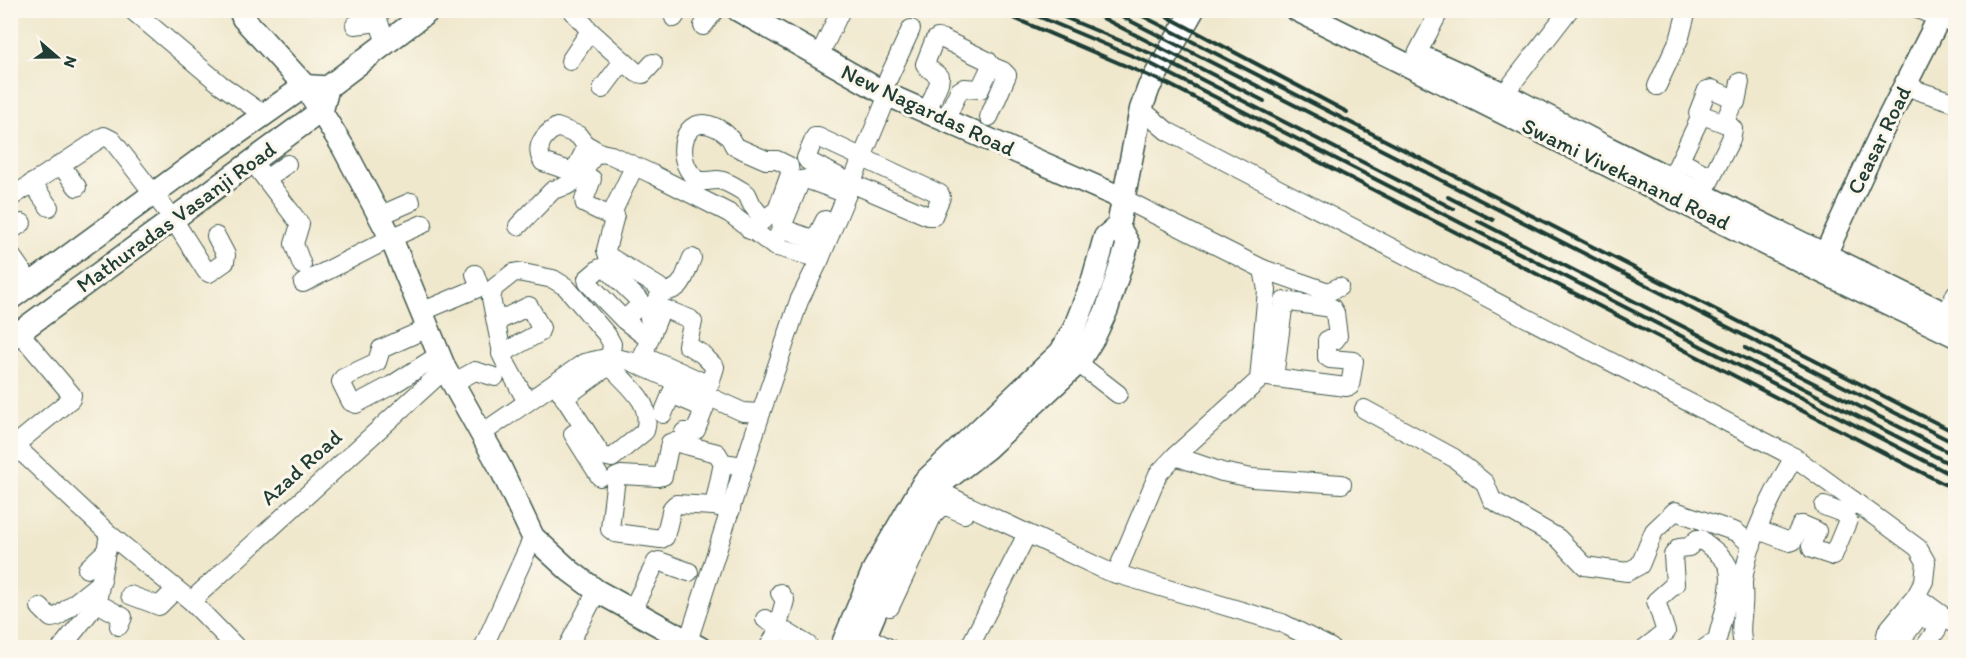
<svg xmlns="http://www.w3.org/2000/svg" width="1966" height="658" font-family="Itim,sans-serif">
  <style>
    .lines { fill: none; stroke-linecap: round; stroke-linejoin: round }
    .minor-casing { stroke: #3e574b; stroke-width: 20 }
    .major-casing { stroke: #3e574b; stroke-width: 25 }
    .minor { stroke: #fff; stroke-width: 18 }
    .major { stroke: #fff; stroke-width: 22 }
    .rail { stroke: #1f3d34; stroke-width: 4 }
    .labels { text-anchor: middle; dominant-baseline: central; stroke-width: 6; stroke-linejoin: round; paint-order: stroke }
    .street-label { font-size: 22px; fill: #1f3d34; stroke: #fbf7ec }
  </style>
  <rect width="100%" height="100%" fill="#fbf7ec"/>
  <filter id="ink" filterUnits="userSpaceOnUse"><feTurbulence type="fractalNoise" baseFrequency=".0167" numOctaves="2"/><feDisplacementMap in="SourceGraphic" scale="12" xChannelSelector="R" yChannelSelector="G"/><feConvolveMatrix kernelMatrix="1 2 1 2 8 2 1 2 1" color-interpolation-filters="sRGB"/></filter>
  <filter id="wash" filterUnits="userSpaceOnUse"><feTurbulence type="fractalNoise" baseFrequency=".008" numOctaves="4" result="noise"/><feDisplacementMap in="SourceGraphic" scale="24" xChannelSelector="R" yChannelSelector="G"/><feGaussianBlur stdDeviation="1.35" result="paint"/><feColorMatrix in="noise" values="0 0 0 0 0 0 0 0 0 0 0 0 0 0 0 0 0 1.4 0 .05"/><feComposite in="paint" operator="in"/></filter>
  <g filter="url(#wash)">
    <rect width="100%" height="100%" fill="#f0e8cd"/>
  </g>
  <g filter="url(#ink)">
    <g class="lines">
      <g class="minor-casing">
        <g id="minor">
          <path d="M132,10L220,84L264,115"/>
          <path d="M383,10L376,14L386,43"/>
          <path d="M572,10L590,31L637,73L643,74L653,63"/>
          <path d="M1920,10L1953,24"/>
          <path d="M674,18L679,10"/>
          <path d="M355,25L378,22"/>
          <path d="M703,26L715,10"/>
          <path d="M1417,54L1440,10"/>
          <path d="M819,56L841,10"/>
          <path d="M570,61L590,31"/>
          <path d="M1906,84L1919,91L1956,103"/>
          <path d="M1657,86L1680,37L1687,10"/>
          <path d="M602,89L623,61"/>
          <path d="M882,92L911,29"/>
          <path d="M1504,94L1569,10"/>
          <path d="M1733,103L1736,102L1740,82"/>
          <path d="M1141,109L1167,131L1794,457L1918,548L1926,562L1924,581L1916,596L1887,631L1883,648"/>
          <path d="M927,112L939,83L940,77L928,68L925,64L934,41L937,38L943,39L988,61L991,66L980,89L964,88L959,91L945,120"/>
          <path d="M989,117L1007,75L1003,71L991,66"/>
          <path d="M1700,118L1698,113L1707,90L1712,89L1732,98L1733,103L1724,123"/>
          <path d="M815,137H818L940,194L941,197L933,216H928L851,183L808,161L806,158Z"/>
          <path d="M585,144L584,152L575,170L570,171L543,162C534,147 543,135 557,127L578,135L585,144L601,153"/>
          <path d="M252,161L300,224L294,244L302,265"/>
          <path d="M1680,161L1711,177"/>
          <path d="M60,164L77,187"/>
          <path d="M579,175L592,179L584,200L585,204L608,215H611L634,167"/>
          <path d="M266,179L287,164"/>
          <path d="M1671,179L1700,118L1705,116L1729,125L1733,129L1731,139L1703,194"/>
          <path d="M32,183L49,207"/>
          <path d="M10,198L104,136L112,140L173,219L206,271L209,273L225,262L226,255L216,236"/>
          <path d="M615,215L606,250L608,256L659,287L661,292L649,318"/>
          <path d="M379,216L411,202"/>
          <path d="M518,226L553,190L566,186L575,181L594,156L601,153L611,155L652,174L729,213L774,246L820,259"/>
          <path d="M781,228L815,240L825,220"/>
          <path d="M750,230L777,210L790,174L789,166L777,160H766L734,146C730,136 725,132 715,127C682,112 674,158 694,177C701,184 709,180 717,180C726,180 739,189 747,194L752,205L763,219"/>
          <path d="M10,231L22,223"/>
          <path d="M774,246L801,180L806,179L847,194"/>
          <path d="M10,254L31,284"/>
          <path d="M1263,269L1328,292L1339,287"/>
          <path d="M303,283L391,238L423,224"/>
          <path d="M661,292C684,291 684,276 692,258"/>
          <path d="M1951,304L1956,293"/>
          <path d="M662,308L690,319L693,322L687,345L702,354L715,367L710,383L707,384L643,355Z"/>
          <path d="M421,312L478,288L479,285L475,274"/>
          <path d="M624,320L640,305L641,302L605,267L600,268L587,279L588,283L624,320L642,334"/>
          <path d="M496,322L529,306L541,328L539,333L501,354"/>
          <path d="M428,328L381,349L377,362L343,378L341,382L351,402L356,404L392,385L439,355"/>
          <path d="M1078,363L1118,394"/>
          <path d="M1260,376L1346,387L1350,386L1354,361L1330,359L1327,357V340H1335L1338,336L1335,313L1332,308L1284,301L1274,378"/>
          <path d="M453,383L475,371L495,377"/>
          <path d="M555,383L602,456L612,458L645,431C653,404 631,388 614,370L609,368L603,370L564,398"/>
          <path d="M671,394L704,408"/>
          <path d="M527,402L503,358L491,298L494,288L513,273L518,272L553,279L566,287L607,335L612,344L609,368"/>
          <path d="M1364,409L1454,458L1485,483L1492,500L1558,538L1585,566L1627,572L1640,565L1654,531L1675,511L1736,532L1752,545"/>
          <path d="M663,414L676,383"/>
          <path d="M684,432H692L696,430L709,396"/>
          <path d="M481,434L584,363L610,357L630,361L743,412L761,413L799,301L820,259L888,95"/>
          <path d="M573,434L600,477"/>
          <path d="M10,441L109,534L191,601L237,648"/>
          <path d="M15,445L71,399L72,395L19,332"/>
          <path d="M1175,456L1222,472L1252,478L1342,484"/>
          <path d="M926,484L971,507L1107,571L1282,623L1331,648"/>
          <path d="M714,506L723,463"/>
          <path d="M1824,506L1845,514"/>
          <path d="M731,510L714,506L676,504L672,508L665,537L661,539L615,533L610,529L616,477L621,475L658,477L663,476L670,443L674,442L717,453L723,463L744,466"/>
          <path d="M1758,530L1790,542L1793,541L1801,525H1803L1817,531L1811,546L1812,549L1833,556L1848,520L1845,514L1853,500"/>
          <path d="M87,569L107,550"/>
          <path d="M1116,574L1158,474L1175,456L1259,380L1267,290L1263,269L1124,199"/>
          <path d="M130,595L159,606L176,589"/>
          <path d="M1920,599L1956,625"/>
          <path d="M191,601L445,369"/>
          <path d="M97,603L123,617L119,626"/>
          <path d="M40,607L51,618L57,617L102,581"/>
          <path d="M890,607L932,517L940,507H949L964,514"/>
          <path d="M632,610L656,562L659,561L689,572"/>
          <path d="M1921,614L1938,628L1924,648"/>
          <path d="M765,619L808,645"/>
          <path d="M865,636L889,648"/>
          <path d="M972,642L1027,534"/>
          <path d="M61,648L97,603L109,534"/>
          <path d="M483,648L533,537"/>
          <path d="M567,648L597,591"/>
          <path d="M686,648L761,413"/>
          <path d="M768,648L775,636L785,600L780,593"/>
          <path d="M1645,648L1666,632L1656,601L1675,584L1673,555L1679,548L1689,547L1697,539H1701C1709,547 1723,555 1728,566C1735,584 1721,621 1717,640L1705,648"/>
          <path d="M1744,648C1739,633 1742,621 1743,606C1744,598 1743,590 1743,582C1747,543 1774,491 1794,457"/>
          <path d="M1895,648L1928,605"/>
        </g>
      </g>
      <g class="major-casing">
        <g id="major">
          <path d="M240,10L243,18L305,86L343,147L391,238L445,369L500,467L533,537L570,571L597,591L700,648"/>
          <path d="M738,10L888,95L1124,199"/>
          <path d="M1297,10L1818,270L1956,336"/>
          <path d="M1429,60L1504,94L1606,147L1956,319"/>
          <path d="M1820,266L1882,131L1943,10"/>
          <path d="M10,299L198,161L302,88L305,86L321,87"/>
          <path d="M10,339L322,110L328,87L430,10"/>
          <path d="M841,648L874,569L924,482L1061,352L1074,329L1092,283L1105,237L1118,226L1141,109L1149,87L1193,10"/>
          <path d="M860,648L889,580L934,489L987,448L1078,363L1094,337L1107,309L1128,243L1118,226"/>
        </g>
      </g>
      <use href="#minor" class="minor"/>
      <use href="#major" class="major"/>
      <g class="rail">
        <path d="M995,10L1168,84L1956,490"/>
        <path d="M1023,10L1147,62L1956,477"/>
        <path d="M1047,10L1152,54L1454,209"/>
        <path d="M1087,10L1264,101"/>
        <path d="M1109,10L1956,444"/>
        <path d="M1131,10L1956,433"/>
        <path d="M1155,10L1347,112"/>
        <path d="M1448,197L1493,220"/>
        <path d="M1478,221L1956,467"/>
        <path d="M1745,348L1956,456"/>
      </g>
    </g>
  </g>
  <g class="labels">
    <g class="street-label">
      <text transform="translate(928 110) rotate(25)">New Nagardas Road</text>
      <text transform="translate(1879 140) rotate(-64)">Ceasar Road</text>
      <text transform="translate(1626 174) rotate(26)">Swami Vivekanand Road</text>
      <text transform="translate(176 217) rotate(-36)">Mathuradas Vasanji Road</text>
      <text transform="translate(301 467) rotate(-42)">Azad Road</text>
    </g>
  </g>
  <rect width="1966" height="658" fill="none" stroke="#fbf7ec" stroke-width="36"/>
  <g transform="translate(57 57) rotate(110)" stroke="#fbf7ec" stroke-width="4.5" paint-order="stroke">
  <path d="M0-4.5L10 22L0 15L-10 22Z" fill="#1f3d34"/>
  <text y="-9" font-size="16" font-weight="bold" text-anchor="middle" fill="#1f3d34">N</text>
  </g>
</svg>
